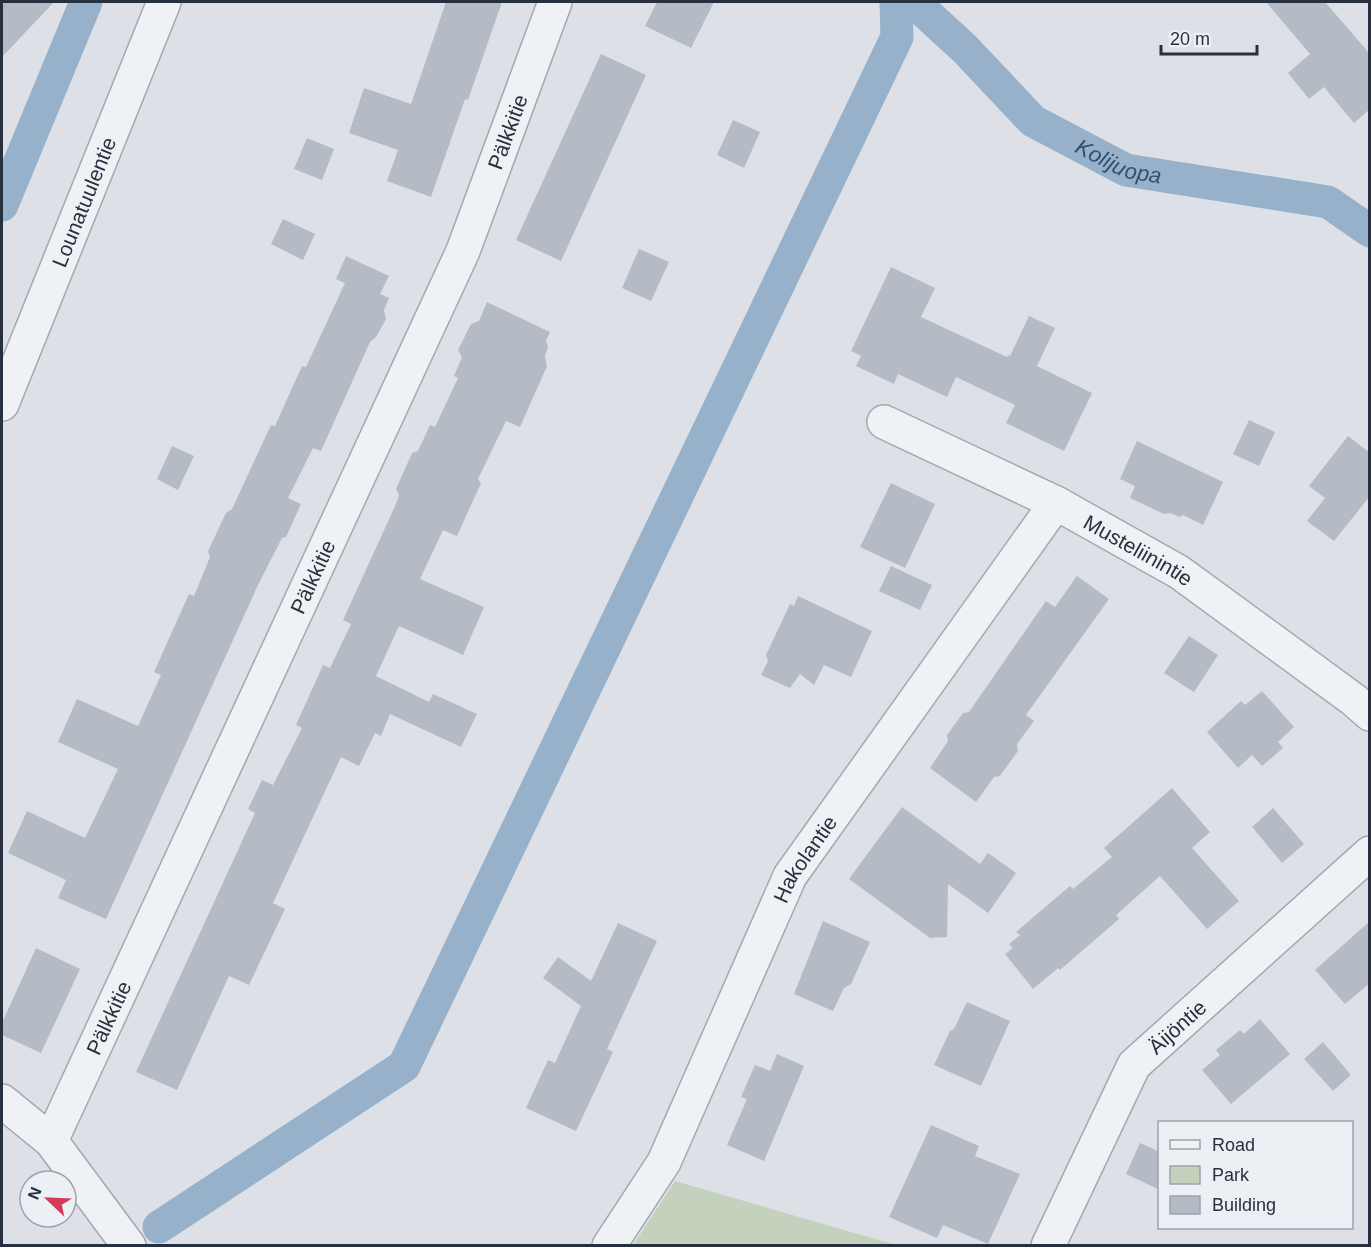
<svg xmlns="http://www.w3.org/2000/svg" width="1371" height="1247" font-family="Helvetica,sans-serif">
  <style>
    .green { fill: #c3d1bd }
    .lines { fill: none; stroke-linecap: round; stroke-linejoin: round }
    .canal { stroke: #96b1c9; stroke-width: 33 }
    .building { fill: #b4bbc4 }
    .minor-casing { stroke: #a2a8b1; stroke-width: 36 }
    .minor { stroke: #eff2f5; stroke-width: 33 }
    .labels { text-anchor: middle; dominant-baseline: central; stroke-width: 5; stroke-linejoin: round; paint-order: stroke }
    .street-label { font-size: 21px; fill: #26303e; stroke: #ecf0f5 }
    .water-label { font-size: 22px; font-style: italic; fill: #2f5073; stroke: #ecf0f5 }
  </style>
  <rect width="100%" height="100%" fill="#dde1e7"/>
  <path class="green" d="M675,1181L896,1245H633Z"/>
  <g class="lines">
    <g class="canal">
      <path id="s1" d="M914,2L965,49L1033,121L1126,170L1328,202L1370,231"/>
      <path d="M2,205L86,2"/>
      <path d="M159,1227L404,1066L897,37L896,2"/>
    </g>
  </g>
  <g class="building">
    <path d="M2,2H54L2,57Z"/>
    <path d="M446,2H502L468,100L465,99L431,197L387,181L398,150L349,133L364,88L411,104Z"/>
    <path d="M657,2H714L691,48L645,26Z"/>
    <path d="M1266,2H1325L1370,54V109L1354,123L1324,87L1309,99L1288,73L1310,54Z"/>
    <path d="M601,54L646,75L561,261L516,240Z"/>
    <path d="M733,120L760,132L744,168L717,155Z"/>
    <path d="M307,138L334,149L322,180L294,169Z"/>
    <path d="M283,219L315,234L303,260L271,244Z"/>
    <path d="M639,249L669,262L651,301L622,288Z"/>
    <path d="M346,256L389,276L380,294L389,298L384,310L386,319L376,337L370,342L321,451L313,448L288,498L301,504L286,537L282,538L258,585L106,919L58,898L66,880L8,853L27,811L85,838L118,769L58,742L77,699L138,726L161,675L154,672L189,594L194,596L210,557L208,551L226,513L232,509L271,425L275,426L302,366L306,367L345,283L336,279Z"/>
    <path d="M891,267L935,288L921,317L1007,357L1008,355L1010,356L1029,316L1055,328L1037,366L1092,393L1064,451L1006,423L1015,405L956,377L947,397L898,374L894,384L856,366L861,356L851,351Z"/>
    <path d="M487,302L550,332L546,341L548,347L545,356L547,366L520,427L506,421L478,479L481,483L457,536L443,530L420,579L484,607L463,655L399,626L376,676L429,702L433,694L477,714L461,747L390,714L381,736L375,733L359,766L341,757L273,903L285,909L249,985L229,976L177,1090L136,1072L255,813L248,809L262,780L273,785L302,728L296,725L323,665L330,668L351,624L343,620L396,504L399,495L396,489L412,453L418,451L430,425L435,427L458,378L454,376L462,357L458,350L471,324L479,321Z"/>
    <path d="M1249,420L1275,432L1259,466L1233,454Z"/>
    <path d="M1348,436L1370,453V496L1334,541L1307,521L1325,498L1309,486Z"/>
    <path d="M1137,441L1223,482L1203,525L1183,515L1180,517L1170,513L1164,514L1130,498L1135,486L1120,479Z"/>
    <path d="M172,446L194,456L178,490L157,479Z"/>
    <path d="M891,483L935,504L905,568L860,547Z"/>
    <path d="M891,566L932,585L920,610L879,591Z"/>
    <path d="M1077,576L1109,599L1026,715L1034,721L1017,744L1018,751L1000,776L994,777L976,802L930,768L948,741L947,735L963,713L969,712L1046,601L1055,607Z"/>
    <path d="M798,596L872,631L851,677L824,665L814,685L800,674L790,688L761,675L768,661L766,655L790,604L794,606Z"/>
    <path d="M1189,636L1218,655L1194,692L1164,673Z"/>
    <path d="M1262,691L1294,727L1278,742L1283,748L1262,766L1252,755L1238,768L1207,732L1241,701L1245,705Z"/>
    <path d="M1172,788L1210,832L1192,848L1239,901L1207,929L1160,876L1116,915L1119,919L1060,970L1058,968L1033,989L1005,954L1013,948L1009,944L1020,935L1016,932L1070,886L1073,889L1112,857L1104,848Z"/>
    <path d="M902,807L980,864L988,853L1016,873L988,913L948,884L947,937L930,938L849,879Z"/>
    <path d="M1273,808L1304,844L1282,863L1252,827Z"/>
    <path d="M823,921L870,942L851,984L844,988L833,1011L794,994Z"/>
    <path d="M1370,921V983L1345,1004L1315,970Z"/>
    <path d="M618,923L657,941L607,1049L613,1052L576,1131L526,1108L548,1060L555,1063L581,1006L543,978L558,957L591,981Z"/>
    <path d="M36,948L80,969L41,1053L2,1035V1023Z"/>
    <path d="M967,1002L1010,1021L981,1086L934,1065L950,1031L954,1029Z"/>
    <path d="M1260,1019L1290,1054L1231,1104L1202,1070L1220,1055L1216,1050L1240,1030L1244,1034Z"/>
    <path d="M1323,1042L1351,1075L1333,1091L1304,1059Z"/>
    <path d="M777,1054L804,1066L764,1161L727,1145L747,1099L741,1097L755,1065L770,1071Z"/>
    <path d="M931,1125L979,1146L975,1156L1020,1174L988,1244L943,1225L937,1238L889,1217Z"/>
    <path d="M1140,1143L1160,1152V1190L1126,1174Z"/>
  </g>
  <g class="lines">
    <g class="minor-casing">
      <g id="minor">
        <path id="s2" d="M2,404L164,2"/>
        <path id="s3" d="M884,422L1056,503L1179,572L1354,700L1370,714"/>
        <path d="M2,1101L51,1141L129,1246"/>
        <path id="s4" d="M51,1141L463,251L555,2"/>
        <path id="s5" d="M609,1246L664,1162L790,876L1056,503"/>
        <path id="s6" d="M1048,1246L1134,1065L1370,853"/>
      </g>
    </g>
    <use href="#minor" class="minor"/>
  </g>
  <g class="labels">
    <g class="street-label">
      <text stroke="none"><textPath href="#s4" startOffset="1108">Pälkkitie</textPath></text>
      <text stroke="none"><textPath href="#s2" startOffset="218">Lounatuulentie</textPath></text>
      <text stroke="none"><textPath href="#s3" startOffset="285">Musteliinintie</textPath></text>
      <text stroke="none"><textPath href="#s4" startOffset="622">Pälkkitie</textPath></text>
      <text stroke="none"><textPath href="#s5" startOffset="435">Hakolantie</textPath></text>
      <text stroke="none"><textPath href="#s4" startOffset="136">Pälkkitie</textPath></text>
      <text stroke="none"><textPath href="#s6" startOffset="258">Äijöntie</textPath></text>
    </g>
    <g class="water-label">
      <text stroke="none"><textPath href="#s1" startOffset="264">Kolijuopa</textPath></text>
    </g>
  </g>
  <rect width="1371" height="1247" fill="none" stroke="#26303e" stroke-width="6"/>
  <rect x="1158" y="1121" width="195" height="108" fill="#ecf0f5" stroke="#9da3ac" stroke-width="1.5"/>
  <rect x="1170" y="1140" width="30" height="9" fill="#eff2f5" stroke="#9da3ac" stroke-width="1.5"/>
  <text x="1212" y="1151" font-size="18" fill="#26303e">Road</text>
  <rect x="1170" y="1166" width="30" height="18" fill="#c3d1bd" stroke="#9da3ac" stroke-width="1.5"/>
  <text x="1212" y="1181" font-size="18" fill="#26303e">Park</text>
  <rect x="1170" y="1196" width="30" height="18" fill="#b4bbc4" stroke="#9da3ac" stroke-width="1.5"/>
  <text x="1212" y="1211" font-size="18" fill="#26303e">Building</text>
  <g transform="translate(48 1199) rotate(293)"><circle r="28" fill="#ecf0f5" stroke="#9da3ac" stroke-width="1.5"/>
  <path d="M0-4.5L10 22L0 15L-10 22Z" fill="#d23c59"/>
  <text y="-9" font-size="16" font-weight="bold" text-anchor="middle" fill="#26303e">N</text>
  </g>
  <path d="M1161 45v9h96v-9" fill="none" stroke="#26303e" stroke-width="3"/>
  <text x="1170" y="45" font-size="18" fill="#26303e" stroke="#ecf0f5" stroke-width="4.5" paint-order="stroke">20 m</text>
</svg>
